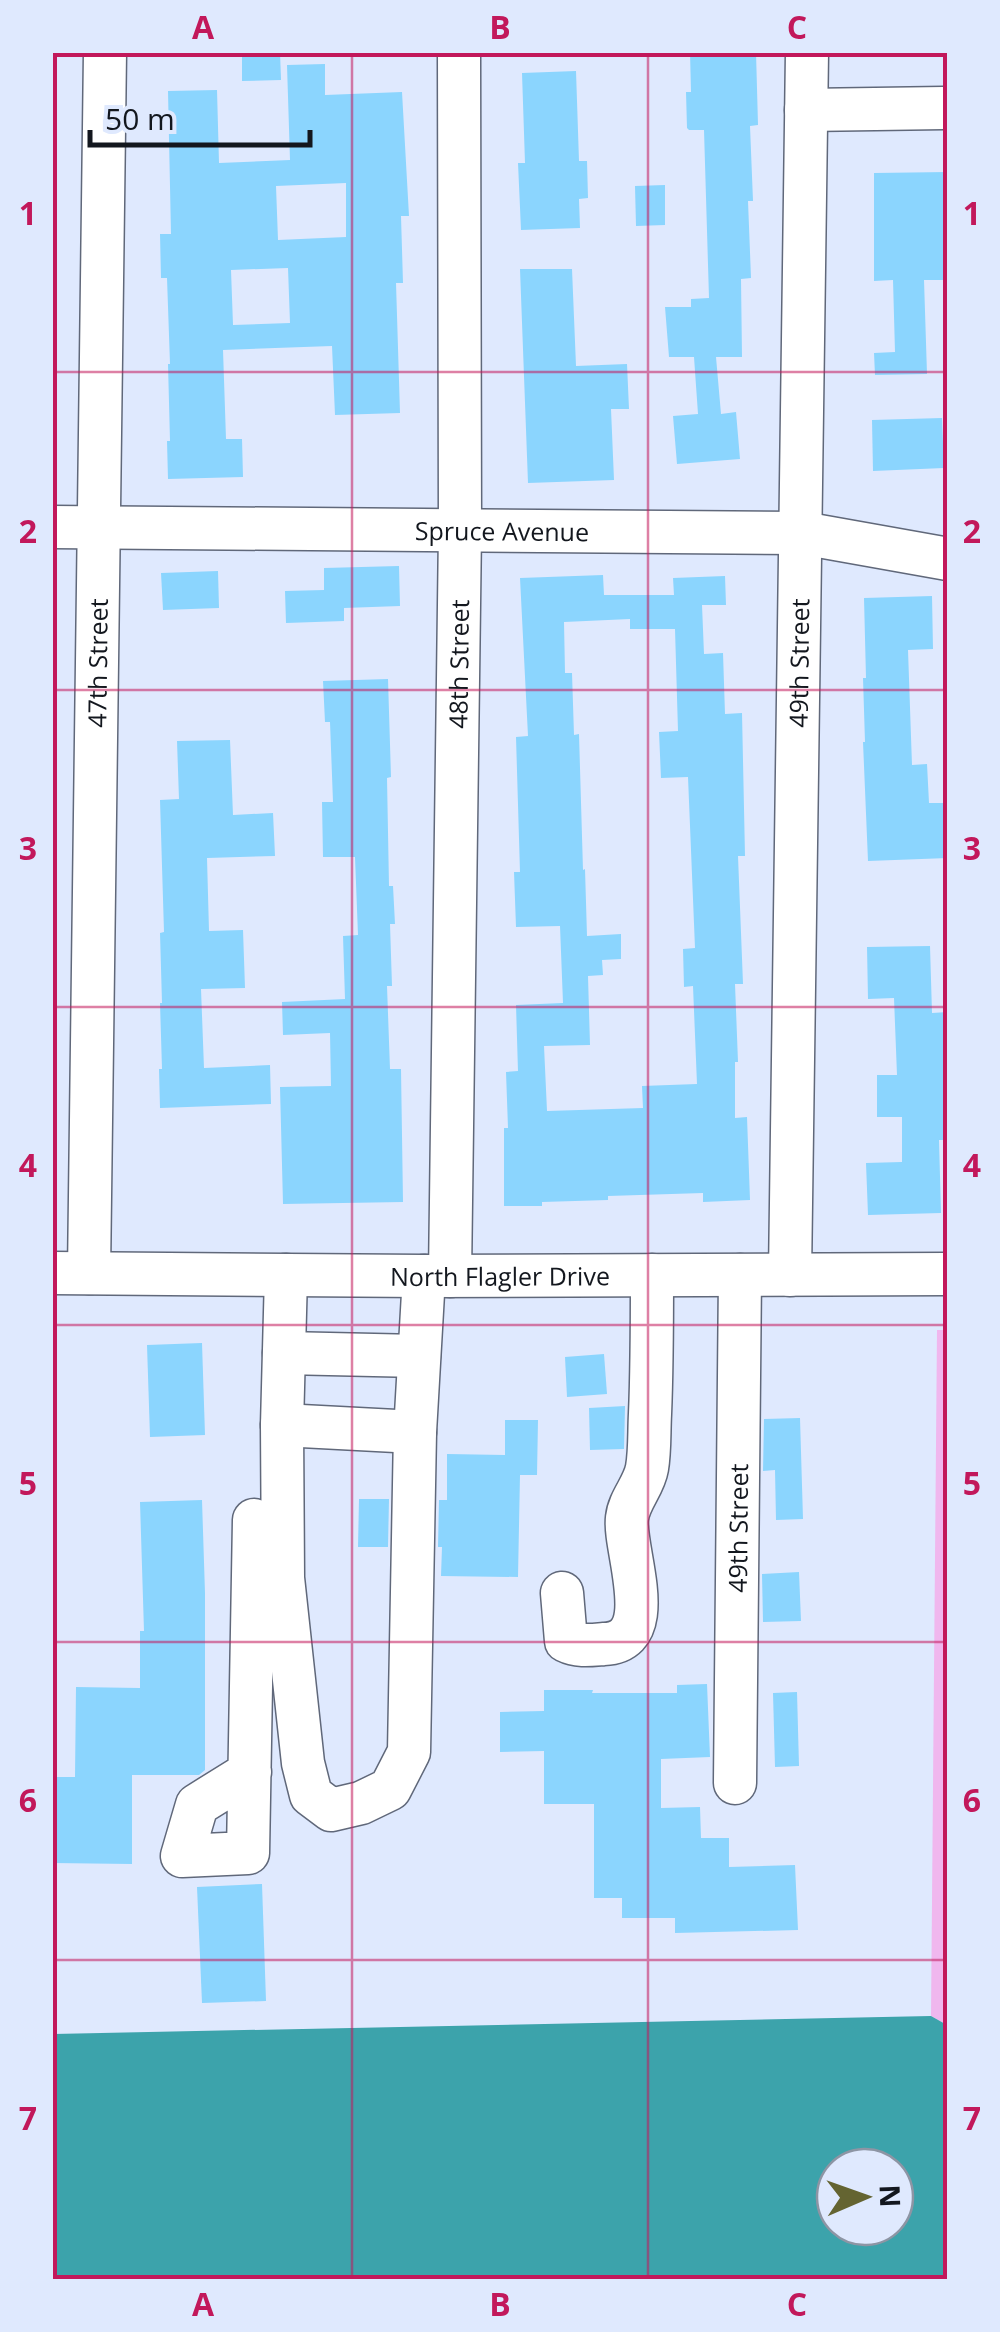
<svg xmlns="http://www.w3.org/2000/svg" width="1000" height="2332" font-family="'Open Sans',sans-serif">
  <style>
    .green { fill: #f0b7ee }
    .water { fill: #3ca3ab; fill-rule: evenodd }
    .building { fill: #8bd5fe; fill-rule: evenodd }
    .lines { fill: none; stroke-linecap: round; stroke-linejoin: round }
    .minor-casing { stroke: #60687a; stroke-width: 45 }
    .minor { stroke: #fff; stroke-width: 42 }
    .grid { fill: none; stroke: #c2185b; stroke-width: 2.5; stroke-opacity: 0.55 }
    .labels { text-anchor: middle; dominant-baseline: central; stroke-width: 8; stroke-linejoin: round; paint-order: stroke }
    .street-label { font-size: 25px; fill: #13171e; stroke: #dfe9fe }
    .neatline { fill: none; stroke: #c2185b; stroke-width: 4 }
    .grid-label { font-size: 32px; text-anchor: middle; font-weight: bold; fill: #c2185b }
  </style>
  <rect width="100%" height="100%" fill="#dfe9fe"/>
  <path class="green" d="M937,1330H947V2025L931,2016Z"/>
  <path class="water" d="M931,2016L947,2025V2279H53V2034ZM835,2167H895V2227H835Z"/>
  <g class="building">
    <path d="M242,52H280L281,80L242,81Z"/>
    <path d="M690,52H756L758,125L750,126L753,201H748L751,278L741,279L742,357H716L721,414L736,412L740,459L677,464L673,416L698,414L694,357H669L665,307H691V299L709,298L704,130H689L687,128L686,92H691Z"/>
    <path d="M325,64V95L402,92L409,216H401L403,283H396L400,413L335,415L332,346L223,350L226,439H242L243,477L168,479L167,441H170L168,364H170L167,278H161L160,234H171L168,91L217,90L219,163L290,160L287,65ZM346,183V237L278,240L276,186ZM288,268L290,323L233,325L231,270Z"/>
    <path d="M576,71L579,161H587L588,198L579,199L580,228L521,230L518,163H525L522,73Z"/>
    <path d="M948,172V280H924L927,374L875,375L874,353L895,352L893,280L874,281V173Z"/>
    <path d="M665,185V225L636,226L635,186Z"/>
    <path d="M520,269H572L576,366L627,364L629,409H611L614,480L528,483Z"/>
    <path d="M942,418L944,468L873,471L872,420Z"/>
    <path d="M399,566L400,606L344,608V621L286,623L285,591L324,590V568Z"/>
    <path d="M218,571L219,608L163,610L161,573Z"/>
    <path d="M603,575L604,595H674L673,578L725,576L726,605H702L704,654L723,653L725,714L742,713L745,856H738L743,984H735L738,1062H735V1118L747,1117L750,1200L703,1202V1193L608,1196V1200L542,1202V1206H504V1128H508L506,1072L518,1071L516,1005L563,1003L560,926L516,927L514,872H520L516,737L528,736L520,578ZM630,619V629H675L678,731L659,732L661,778L688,777L695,948L683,949L684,987L693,986L697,1084L642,1086L643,1108L547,1111L544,1046L590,1045L588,976L603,975L602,960L621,959V934L587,936L585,869L583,870L579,734L574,735L572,673H565L564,622Z"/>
    <path d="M932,596L933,649L908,650L912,765L927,764L929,803H948V858L868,861L863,742H865L863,678H866L864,598Z"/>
    <path d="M388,679L391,777L387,778L389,886H393L395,924H390L392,986H387L390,1069H401L403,1202L283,1204L280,1087L331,1086L330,1033L283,1035L282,1002L345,999L343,936L358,935L355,857H323L322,802H333L330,722H325L323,681Z"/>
    <path d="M230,740L233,815L273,813L275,856L207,858L209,931L243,930L245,988L201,989L204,1068L270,1065L271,1104L160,1108L159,1069H162L160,1003H162L160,933L164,932L160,800L179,799L177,741Z"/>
    <path d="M930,946L932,1013L948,1012V1140H939L941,1213L868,1215L866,1163L902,1162V1117H877V1075H897L894,998L868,999L867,947Z"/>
    <path d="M202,1343L205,1435L150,1437L147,1345Z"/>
    <path d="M604,1354L607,1394L567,1397L565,1357Z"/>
    <path d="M625,1406L624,1449L590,1450L589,1408Z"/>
    <path d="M800,1418L803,1519L776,1520L775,1470L763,1471L764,1419Z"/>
    <path d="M505,1420H538L537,1475H520L518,1577L441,1576L442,1547H438L439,1500H447V1454L505,1455Z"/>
    <path d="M359,1499H389L388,1547H358Z"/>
    <path d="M202,1500L205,1593V1770L199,1775H132V1864L52,1863V1777H75L76,1687L140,1688V1631H144L140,1502Z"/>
    <path d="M799,1572L801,1621L763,1622L762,1574Z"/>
    <path d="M707,1684L710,1757L661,1759V1808L700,1807L701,1838H729V1867L795,1865L798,1930L675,1933V1918H622V1898H594V1804H544V1751L500,1752V1712L544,1711V1690H593L592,1693H677V1685Z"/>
    <path d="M797,1692L799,1766L775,1767L773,1693Z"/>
    <path d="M262,1884L266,2001L202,2003L197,1887Z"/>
  </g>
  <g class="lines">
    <g class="minor-casing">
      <g id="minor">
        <path d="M806,110L944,108"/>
        <path id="s1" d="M52,527L802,533L948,559"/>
        <path id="s2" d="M52,1273L424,1276L948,1274"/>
        <path id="s3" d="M89,1273L105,52"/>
        <path d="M286,1275L282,1425L283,1578L303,1763L311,1795L331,1810L361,1803L390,1789L409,1752L415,1432L424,1276"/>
        <path id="s4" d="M790,1275L807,52"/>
        <path id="s5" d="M450,1276L460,530L459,52"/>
        <path d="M284,1353L419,1356"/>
        <path d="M282,1425L415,1432"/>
        <path d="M562,1593L566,1641C578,1647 591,1645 604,1644C663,1642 623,1550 627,1518C629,1500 644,1486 647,1468C650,1451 649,1432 650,1414C652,1368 652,1322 652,1275"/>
        <path d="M250,1772L197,1805L182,1856L248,1853L254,1520"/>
        <path id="s6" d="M735,1783L740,1275"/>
      </g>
    </g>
    <use href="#minor" class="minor"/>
  </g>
  <path class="grid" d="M352,52V2280M648,52V2280M52,372H948M52,690H948M52,1007H948M52,1325H948M52,1642H948M52,1960H948"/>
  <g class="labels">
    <g class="street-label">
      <text stroke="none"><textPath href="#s1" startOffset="450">Spruce Avenue</textPath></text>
      <text stroke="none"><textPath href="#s3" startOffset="610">47th Street</textPath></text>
      <text stroke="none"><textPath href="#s5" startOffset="612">48th Street</textPath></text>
      <text stroke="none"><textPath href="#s4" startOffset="612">49th Street</textPath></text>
      <text stroke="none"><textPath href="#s2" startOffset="448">North Flagler Drive</textPath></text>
      <text stroke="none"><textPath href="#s6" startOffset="255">49th Street</textPath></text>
    </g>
  </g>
  <rect width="1000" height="2332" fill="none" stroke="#dfe9fe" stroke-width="110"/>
  <g transform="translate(865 2197) rotate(88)"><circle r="48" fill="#dfe9fe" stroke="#8d95a4" stroke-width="2.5"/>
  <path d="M0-8L18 38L0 25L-18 38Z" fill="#646431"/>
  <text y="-15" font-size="28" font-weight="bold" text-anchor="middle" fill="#13171e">N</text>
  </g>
  <path d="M90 130v15h220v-15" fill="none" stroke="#13171e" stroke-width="5"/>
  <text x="105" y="130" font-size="30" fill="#13171e" stroke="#dfe9fe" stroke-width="8" paint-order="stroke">50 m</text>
  <rect x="55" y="55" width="890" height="2222" class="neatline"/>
  <g class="grid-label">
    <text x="203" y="39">A</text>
    <text x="500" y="39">B</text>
    <text x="797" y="39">C</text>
    <text x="28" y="225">1</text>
    <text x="972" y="225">1</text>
    <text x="28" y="543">2</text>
    <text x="972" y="543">2</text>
    <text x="28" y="860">3</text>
    <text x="972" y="860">3</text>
    <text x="28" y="1177">4</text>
    <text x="972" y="1177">4</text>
    <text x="28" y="1495">5</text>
    <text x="972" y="1495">5</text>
    <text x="28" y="1812">6</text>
    <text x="972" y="1812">6</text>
    <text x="28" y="2130">7</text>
    <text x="972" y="2130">7</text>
    <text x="203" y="2316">A</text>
    <text x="500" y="2316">B</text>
    <text x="797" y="2316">C</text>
  </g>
</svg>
